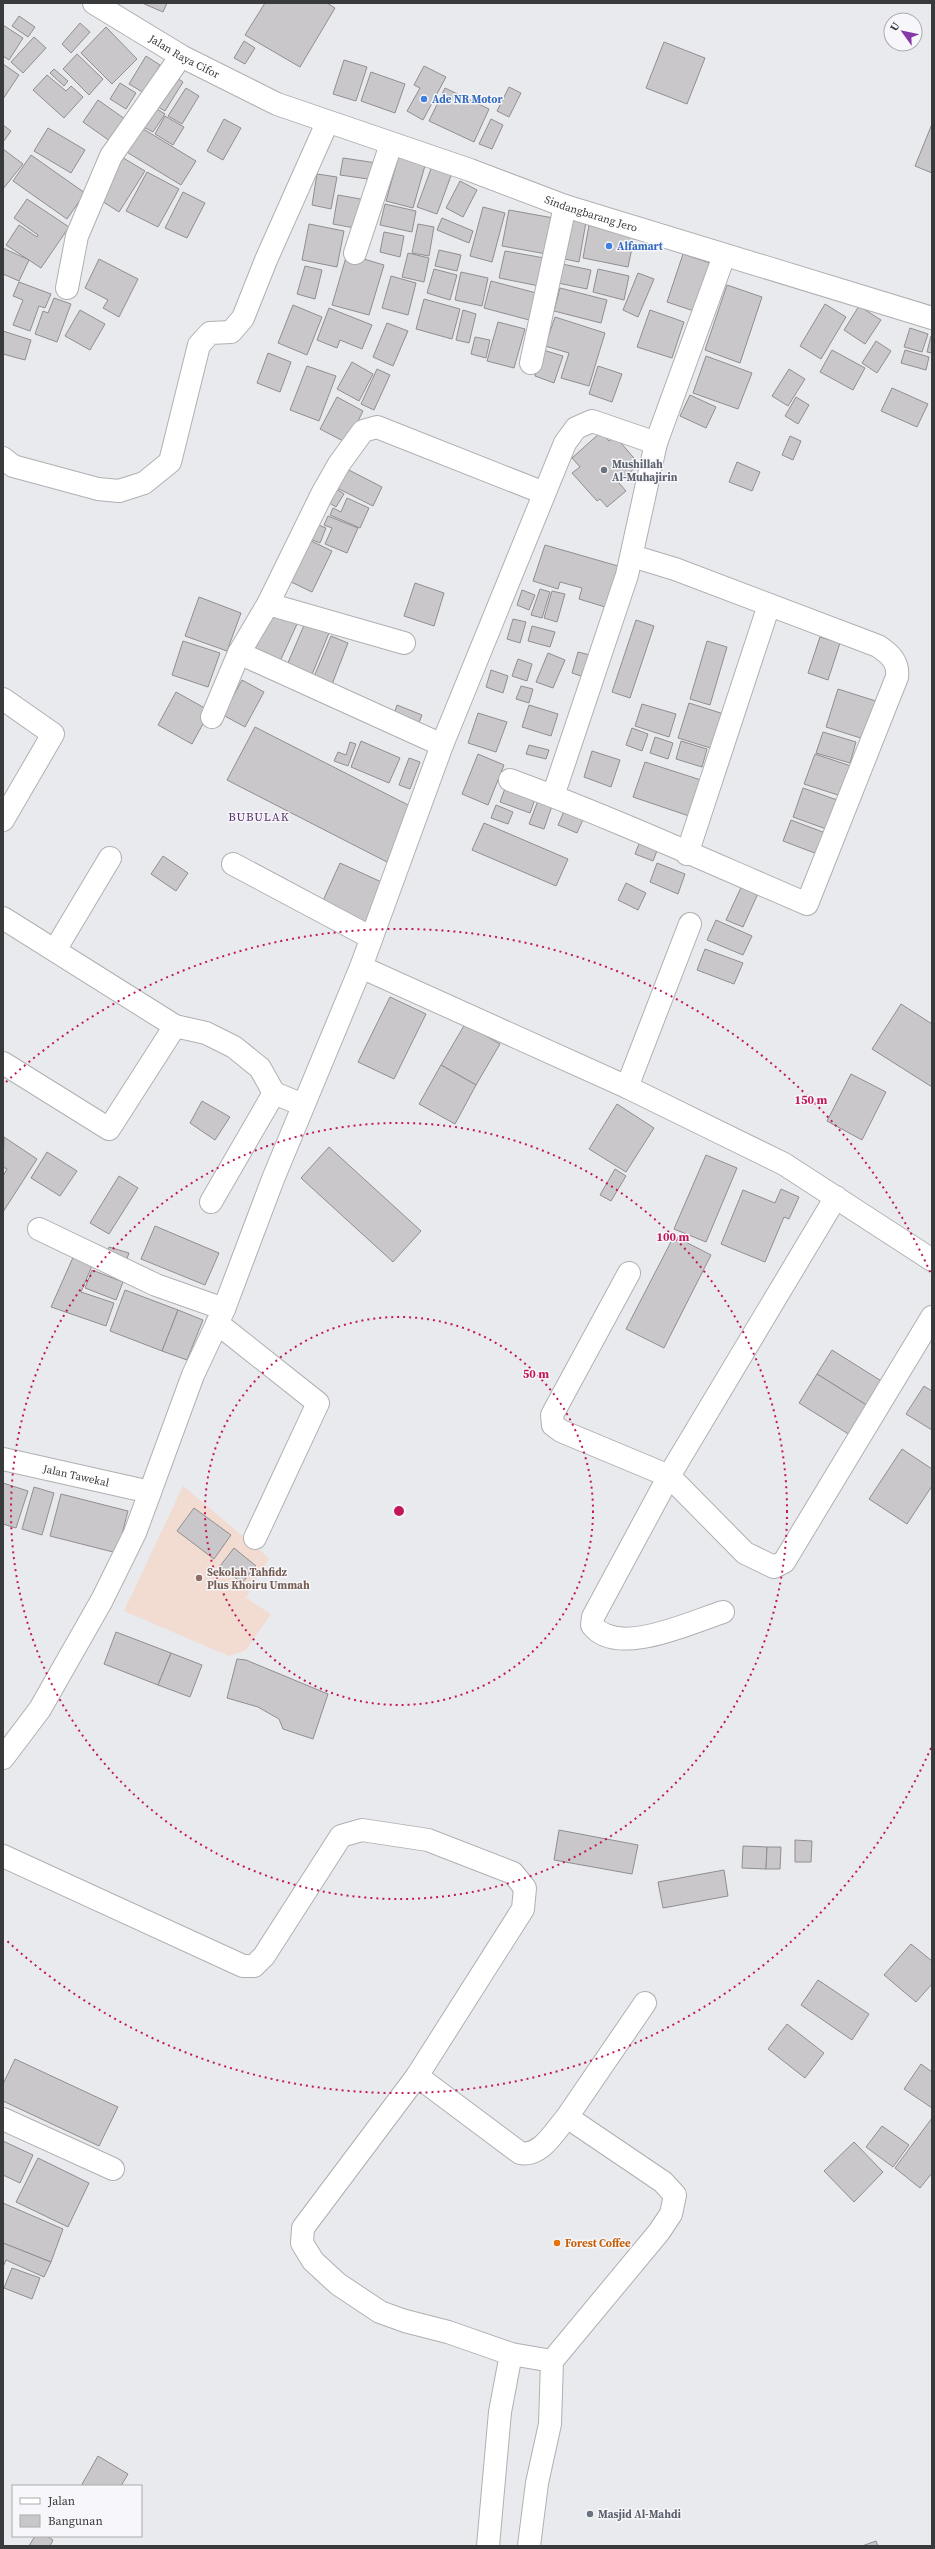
<svg xmlns="http://www.w3.org/2000/svg" width="935" height="2549" font-family="'Source Serif 4',serif">
  <style>
    .education { fill: #f2dbd0 }
    .building { fill: #c9c7c9; stroke: #918e91 }
    .lines { fill: none; stroke-linecap: round; stroke-linejoin: round }
    .minor-casing { stroke: #b0b0b3; stroke-width: 24 }
    .minor { stroke: #fff; stroke-width: 22 }
    .ring { fill: none; stroke: #c2185b; stroke-width: 2; stroke-dasharray: 2 4 }
    .shop-dot { fill: #3f7fe0; stroke: #f7f7fb; stroke-width: 1.5 }
    .worship-dot { fill: #6b7280; stroke: #f7f7fb; stroke-width: 1.5 }
    .education-dot { fill: #8d6e63; stroke: #f7f7fb; stroke-width: 1.5 }
    .food-dot { fill: #e8710a; stroke: #f7f7fb; stroke-width: 1.5 }
    .labels { text-anchor: middle; dominant-baseline: central; stroke-width: 3; stroke-linejoin: round; paint-order: stroke }
    .street-label { font-size: 11px; fill: #393a3b; stroke: #f7f7fb }
    .shop-label { font-size: 11px; font-weight: bold; fill: #366cbe; stroke: #f7f7fb; text-anchor: start }
    .worship-label { font-size: 11px; font-weight: bold; fill: #5b616d; stroke: #f7f7fb; text-anchor: start }
    .education-label { font-size: 11px; font-weight: bold; fill: #785e54; stroke: #f7f7fb; text-anchor: start }
    .food-label { font-size: 11px; font-weight: bold; fill: #c56008; stroke: #f7f7fb; text-anchor: start }
    .neighbourhood-label { font-size: 12px; letter-spacing: 1px; fill: #5a346c; stroke: #f7f7fb }
    .centre { fill: #c2185b; stroke: #f7f7fb; stroke-width: 2 }
    .ring-label { font-size: 12px; text-anchor: middle; font-weight: bold; fill: #c2185b; stroke: #f7f7fb; stroke-width: 3; stroke-linejoin: round; paint-order: stroke }
  </style>
  <rect width="100%" height="100%" fill="#e9eaed"/>
  <path class="education" d="M183,1486L269,1558L246,1598L271,1614L246,1650L229,1656L124,1611Z"/>
  <g class="building">
    <path d="M142,3H167L163,12Z"/>
    <path d="M265,3H327L335,8L300,67L245,35Z"/>
    <path d="M19,16L35,27L28,37L12,26Z"/>
    <path d="M80,23L90,32L71,53L62,44Z"/>
    <path d="M3,25L23,38L9,60L3,56Z"/>
    <path d="M106,27L137,59L112,84L81,53Z"/>
    <path d="M34,37L46,48L23,73L11,62Z"/>
    <path d="M244,41L255,48L245,64L234,58Z"/>
    <path d="M664,42L705,58L687,104L646,88Z"/>
    <path d="M77,54L103,79L89,95L63,69Z"/>
    <path d="M146,56L160,65L144,93L129,84Z"/>
    <path d="M344,60L367,67L356,101L333,94Z"/>
    <path d="M3,64L19,75L3,99Z"/>
    <path d="M424,66L446,77L423,120L407,111L420,88L414,85Z"/>
    <path d="M54,69L68,81L64,86L50,73Z"/>
    <path d="M371,72L405,84L395,113L361,101Z"/>
    <path d="M171,74L183,82L165,111L153,104Z"/>
    <path d="M47,75L66,91L71,86L83,97L64,118L33,90Z"/>
    <path d="M120,83L136,93L126,109L110,99Z"/>
    <path d="M509,87L521,93L509,117L497,111Z"/>
    <path d="M186,88L199,96L182,124L168,116Z"/>
    <path d="M445,88L489,109L474,142L429,121Z"/>
    <path d="M98,100L125,119L110,141L83,122Z"/>
    <path d="M152,106L165,114L153,132L140,125Z"/>
    <path d="M165,116L184,127L173,145L155,134Z"/>
    <path d="M224,119L241,128L223,160L207,151Z"/>
    <path d="M491,119L503,125L492,149L479,144Z"/>
    <path d="M932,124V173L915,166Z"/>
    <path d="M3,125L11,131L3,142Z"/>
    <path d="M140,127L196,161L181,185L125,151Z"/>
    <path d="M48,128L85,150L71,173L34,151Z"/>
    <path d="M3,149L23,164L3,189Z"/>
    <path d="M31,155L85,193L67,219L13,181Z"/>
    <path d="M399,155L426,162L413,208L386,201Z"/>
    <path d="M120,156L145,171L119,212L94,196Z"/>
    <path d="M343,158L377,163L375,180L340,175Z"/>
    <path d="M432,166L452,173L437,214L417,207Z"/>
    <path d="M147,172L179,189L158,227L126,211Z"/>
    <path d="M317,174L337,177L331,209L312,205Z"/>
    <path d="M460,181L477,190L463,217L446,208Z"/>
    <path d="M183,192L205,203L187,238L165,228Z"/>
    <path d="M338,195L366,200L360,229L333,224Z"/>
    <path d="M27,199L69,227L41,268L6,245L19,225L37,237L38,235L14,218Z"/>
    <path d="M385,204L416,211L412,232L380,225Z"/>
    <path d="M483,207L505,213L492,262L470,256Z"/>
    <path d="M509,210L559,219L552,255L502,246Z"/>
    <path d="M442,218L473,231L469,243L437,230Z"/>
    <path d="M568,219L586,222L579,262L560,258Z"/>
    <path d="M309,224L344,231L337,267L302,260Z"/>
    <path d="M418,224L434,227L429,256L412,253Z"/>
    <path d="M589,225L635,234L628,267L583,258Z"/>
    <path d="M384,232L404,236L400,257L380,252Z"/>
    <path d="M3,248L29,260L19,281L3,274Z"/>
    <path d="M439,250L461,255L457,271L435,266Z"/>
    <path d="M505,251L550,259L544,287L499,278Z"/>
    <path d="M408,253L429,258L424,282L402,277Z"/>
    <path d="M347,254L384,265L369,315L332,305Z"/>
    <path d="M683,254L710,263L694,311L667,302Z"/>
    <path d="M99,259L138,279L119,317L103,308L108,300L85,288Z"/>
    <path d="M562,264L591,270L587,289L558,283Z"/>
    <path d="M305,266L322,270L315,299L297,294Z"/>
    <path d="M434,269L457,275L450,300L427,293Z"/>
    <path d="M598,269L629,276L624,300L593,292Z"/>
    <path d="M461,272L488,278L482,306L455,300Z"/>
    <path d="M638,273L654,279L638,317L623,310Z"/>
    <path d="M391,276L416,283L408,315L382,308Z"/>
    <path d="M491,281L540,294L533,321L484,308Z"/>
    <path d="M19,282L51,294L45,308L39,306L30,331L13,325L23,300L13,296Z"/>
    <path d="M727,285L762,297L740,363L705,350Z"/>
    <path d="M560,288L607,300L601,323L554,311Z"/>
    <path d="M54,298L71,304L57,342L35,334L43,311L48,313Z"/>
    <path d="M424,299L460,309L452,339L416,329Z"/>
    <path d="M825,304L846,317L821,359L800,346Z"/>
    <path d="M293,305L322,317L307,355L278,343Z"/>
    <path d="M859,306L881,320L865,344L844,330Z"/>
    <path d="M329,308L372,325L362,349L340,340L337,348L317,340Z"/>
    <path d="M80,310L105,324L90,350L65,336Z"/>
    <path d="M463,310L476,314L469,343L456,340Z"/>
    <path d="M650,310L684,322L672,358L637,347Z"/>
    <path d="M555,317L605,333L589,386L561,378L569,353L545,346Z"/>
    <path d="M498,322L525,329L514,368L487,361Z"/>
    <path d="M387,323L408,331L393,366L373,357Z"/>
    <path d="M910,328L928,334L922,352L904,347Z"/>
    <path d="M3,331L31,340L25,360L3,354Z"/>
    <path d="M931,336H932V353L927,352Z"/>
    <path d="M475,337L490,340L486,358L471,354Z"/>
    <path d="M876,341L891,351L877,373L862,363Z"/>
    <path d="M543,350L563,356L554,383L535,376Z"/>
    <path d="M832,350L865,368L853,390L820,372Z"/>
    <path d="M905,350L929,357L926,370L901,363Z"/>
    <path d="M268,353L291,362L280,392L257,383Z"/>
    <path d="M706,356L752,373L738,409L693,393Z"/>
    <path d="M352,362L373,374L359,401L337,389Z"/>
    <path d="M307,366L336,376L319,421L290,410Z"/>
    <path d="M598,366L622,374L612,402L589,394Z"/>
    <path d="M377,369L390,375L374,410L361,404Z"/>
    <path d="M789,369L805,379L788,406L772,396Z"/>
    <path d="M892,388L928,404L917,427L881,411Z"/>
    <path d="M690,395L716,407L706,428L680,416Z"/>
    <path d="M337,397L363,411L347,443L320,429Z"/>
    <path d="M796,397L809,405L798,424L785,416Z"/>
    <path d="M601,432L609,441L615,436L639,464L619,483L626,491L607,507L600,499L597,501L572,473L580,467L572,458Z"/>
    <path d="M790,436L801,441L793,460L782,455Z"/>
    <path d="M737,462L760,472L752,491L729,482Z"/>
    <path d="M345,468L382,487L373,506L335,487Z"/>
    <path d="M335,488L344,494L336,507L326,501Z"/>
    <path d="M347,498L369,508L360,528L330,515L333,508L341,512Z"/>
    <path d="M328,516L358,528L347,553L325,544L332,528L324,525Z"/>
    <path d="M314,523L326,528L320,543L308,538Z"/>
    <path d="M307,539L332,551L312,592L287,580Z"/>
    <path d="M545,545L618,566L605,607L579,599L582,588L560,582L558,589L533,581Z"/>
    <path d="M415,583L444,593L434,626L404,616Z"/>
    <path d="M540,589L550,592L542,618L531,615Z"/>
    <path d="M522,590L535,595L529,610L517,605Z"/>
    <path d="M552,591L565,594L557,622L544,618Z"/>
    <path d="M199,597L241,613L227,651L185,636Z"/>
    <path d="M271,612L297,624L277,668L251,657Z"/>
    <path d="M513,619L526,622L520,643L507,639Z"/>
    <path d="M636,620L654,626L630,698L612,692Z"/>
    <path d="M305,623L329,633L309,682L284,672Z"/>
    <path d="M532,626L555,632L550,647L528,641Z"/>
    <path d="M331,636L348,643L329,692L311,684Z"/>
    <path d="M820,637L840,643L828,680L808,673Z"/>
    <path d="M183,641L220,653L208,687L172,675Z"/>
    <path d="M707,641L727,647L710,705L690,699Z"/>
    <path d="M578,652L594,656L587,678L572,673Z"/>
    <path d="M548,653L565,660L553,688L536,682Z"/>
    <path d="M518,659L532,664L527,681L512,676Z"/>
    <path d="M491,670L508,676L503,693L486,687Z"/>
    <path d="M242,680L264,692L245,727L223,715Z"/>
    <path d="M521,686L533,689L529,703L516,699Z"/>
    <path d="M838,689L882,703L870,741L826,727Z"/>
    <path d="M176,692L210,711L192,744L158,725Z"/>
    <path d="M689,703L727,715L717,750L678,738Z"/>
    <path d="M642,704L676,714L669,737L635,726Z"/>
    <path d="M397,705L422,715L416,730L392,721Z"/>
    <path d="M529,705L558,714L551,736L522,727Z"/>
    <path d="M478,713L507,722L496,752L468,743Z"/>
    <path d="M255,727L414,808L387,862L227,780Z"/>
    <path d="M632,728L648,734L642,751L626,745Z"/>
    <path d="M823,732L856,742L850,763L816,753Z"/>
    <path d="M655,737L673,743L668,759L650,753Z"/>
    <path d="M361,741L400,758L389,783L351,767Z"/>
    <path d="M681,741L707,749L702,767L676,759Z"/>
    <path d="M350,742L356,744L348,766L334,761L338,752L346,755Z"/>
    <path d="M529,745L549,750L546,759L526,754Z"/>
    <path d="M592,751L620,760L611,787L584,777Z"/>
    <path d="M478,754L504,765L488,805L462,794Z"/>
    <path d="M815,754L851,766L841,796L804,784Z"/>
    <path d="M409,758L420,762L410,789L399,785Z"/>
    <path d="M645,762L704,781L692,817L633,797Z"/>
    <path d="M507,783L537,794L530,813L500,802Z"/>
    <path d="M803,788L840,801L829,830L793,817Z"/>
    <path d="M539,798L553,803L544,829L529,824Z"/>
    <path d="M496,805L513,812L508,824L491,818Z"/>
    <path d="M566,807L585,815L577,833L558,825Z"/>
    <path d="M791,820L828,834L820,855L783,841Z"/>
    <path d="M484,823L568,859L556,886L472,850Z"/>
    <path d="M642,836L660,843L653,861L635,854Z"/>
    <path d="M163,856L188,873L176,891L151,874Z"/>
    <path d="M340,863L388,885L369,927L321,905Z"/>
    <path d="M657,863L685,874L678,894L650,882Z"/>
    <path d="M744,881L760,889L743,927L726,920Z"/>
    <path d="M626,883L646,893L638,910L618,900Z"/>
    <path d="M716,920L752,936L743,955L707,940Z"/>
    <path d="M705,949L743,963L734,984L697,970Z"/>
    <path d="M390,997L426,1014L394,1079L358,1062Z"/>
    <path d="M901,1004L932,1024V1087L872,1049Z"/>
    <path d="M465,1024L500,1044L476,1085L441,1065Z"/>
    <path d="M441,1065L476,1085L455,1124L419,1104Z"/>
    <path d="M851,1074L886,1092L862,1140L827,1121Z"/>
    <path d="M202,1101L230,1117L215,1140L190,1123Z"/>
    <path d="M617,1104L654,1128L626,1172L589,1149Z"/>
    <path d="M4,1137L37,1159L3,1212V1176L7,1169L3,1167Z"/>
    <path d="M329,1147L421,1231L393,1262L301,1178Z"/>
    <path d="M47,1152L77,1171L60,1196L31,1178Z"/>
    <path d="M706,1155L737,1168L706,1242L674,1229Z"/>
    <path d="M615,1169L626,1176L611,1201L600,1195Z"/>
    <path d="M119,1176L138,1188L109,1234L90,1223Z"/>
    <path d="M781,1189L799,1197L789,1219L784,1217L765,1262L721,1244L743,1190L775,1203Z"/>
    <path d="M155,1226L219,1253L205,1285L141,1259Z"/>
    <path d="M674,1236L711,1255L664,1348L626,1329Z"/>
    <path d="M109,1247L129,1253L125,1264L106,1258Z"/>
    <path d="M75,1253L94,1261L81,1292L114,1303L106,1326L51,1307Z"/>
    <path d="M92,1270L123,1282L116,1300L85,1288Z"/>
    <path d="M125,1290L178,1310L162,1351L110,1331Z"/>
    <path d="M178,1310L203,1320L187,1360L162,1351Z"/>
    <path d="M832,1350L883,1382L868,1406L817,1374Z"/>
    <path d="M817,1374L868,1406L850,1435L799,1403Z"/>
    <path d="M924,1386L932,1391V1430L906,1414Z"/>
    <path d="M902,1449L932,1469V1486L907,1524L869,1499Z"/>
    <path d="M3,1483L28,1491L16,1528L3,1524Z"/>
    <path d="M34,1487L54,1493L42,1535L22,1529Z"/>
    <path d="M61,1494L128,1511L117,1553L50,1536Z"/>
    <path d="M194,1508L231,1535L214,1559L177,1531Z"/>
    <path d="M234,1548L256,1566L242,1583L220,1566Z"/>
    <path d="M116,1632L171,1653L158,1685L104,1664Z"/>
    <path d="M171,1653L202,1665L190,1697L158,1685Z"/>
    <path d="M237,1659L246,1660L328,1694L313,1739L283,1729L279,1719L258,1707L227,1698Z"/>
    <path d="M559,1830L638,1845L632,1874L554,1860Z"/>
    <path d="M795,1840L812,1841L811,1862H795Z"/>
    <path d="M743,1846L767,1847L766,1869L742,1868Z"/>
    <path d="M767,1847H781L780,1869H766Z"/>
    <path d="M724,1870L728,1896L663,1908L658,1882Z"/>
    <path d="M911,1944L932,1961V1984L916,2002L884,1975Z"/>
    <path d="M818,1980L869,2014L852,2040L801,2005Z"/>
    <path d="M787,2024L824,2053L805,2078L768,2049Z"/>
    <path d="M15,2059L118,2107L99,2146L3,2101V2084Z"/>
    <path d="M921,2064L932,2072V2108L904,2089Z"/>
    <path d="M932,2118V2173L920,2188L895,2168Z"/>
    <path d="M882,2126L909,2145L893,2167L866,2147Z"/>
    <path d="M3,2141L33,2155L20,2183L3,2175Z"/>
    <path d="M854,2142L883,2172L854,2202L824,2171Z"/>
    <path d="M38,2158L89,2183L68,2227L16,2202Z"/>
    <path d="M3,2203L63,2229L51,2262L3,2243Z"/>
    <path d="M3,2243L51,2262L44,2277L6,2260L3,2267Z"/>
    <path d="M12,2268L40,2278L32,2299L4,2288Z"/>
    <path d="M98,2456L128,2474L121,2486H81Z"/>
    <path d="M35,2536H47L53,2540L50,2546H29Z"/>
    <path d="M876,2541L878,2546H862Z"/>
  </g>
  <g class="lines">
    <g class="minor-casing">
      <g id="minor">
        <path id="s1" d="M94,3L181,56L277,104L470,170L565,206L932,318"/>
        <path d="M355,253L391,144"/>
        <path d="M67,288L77,236L111,156L181,56"/>
        <path d="M531,363L565,206"/>
        <path d="M3,458L13,466L98,489L119,491L144,483L170,462L199,345L210,333L231,332L243,318L266,260L327,123"/>
        <path d="M268,604L322,494L339,464L363,431L377,427L544,493"/>
        <path d="M239,653L442,745"/>
        <path d="M3,699L53,734L3,820"/>
        <path d="M212,717L239,653L268,604L404,643"/>
        <path d="M510,780C611,817 709,862 807,904L897,677C899,662 890,654 878,646L675,569L632,556"/>
        <path d="M553,796L627,575L656,443L724,256"/>
        <path d="M687,854L769,605"/>
        <path d="M233,864L370,937"/>
        <path d="M3,918L175,1026L206,1033L234,1047L260,1068L274,1093L303,1105"/>
        <path d="M55,950L110,858"/>
        <path d="M361,967L627,1087L784,1164L932,1260"/>
        <path d="M3,1063L109,1129L175,1026"/>
        <path d="M627,1087L690,924"/>
        <path d="M211,1202L274,1093"/>
        <path d="M39,1229L156,1285L224,1309"/>
        <path d="M629,1273L552,1415L553,1425L561,1431L669,1476L745,1553L774,1567L784,1562L932,1317"/>
        <path d="M217,1323L318,1403L255,1538"/>
        <path id="s2" d="M3,1459L150,1492"/>
        <path d="M723,1612C691,1622 617,1658 592,1625L593,1617L669,1476L836,1197"/>
        <path d="M3,1758L40,1709L102,1600L135,1533L193,1375L224,1309L273,1179L361,967L442,745L565,443L576,428L592,421L656,443"/>
        <path d="M3,1856L243,1966H254L264,1956L341,1836L362,1830L428,1840L513,1873L525,1888L523,1909L417,2076"/>
        <path d="M3,2119L113,2169"/>
        <path d="M552,2361L511,2354L448,2332L405,2321L380,2312L338,2284L313,2261L302,2243L303,2228L417,2076L520,2153C541,2157 554,2132 567,2117"/>
        <path d="M488,2546L500,2412L511,2354"/>
        <path d="M529,2546L537,2483L550,2424L552,2361L659,2232L671,2214L675,2195L663,2182L567,2117L645,2003"/>
      </g>
    </g>
    <use href="#minor" class="minor"/>
  </g>
  <g class="ring">
    <circle cx="399" cy="1511" r="194"/>
    <circle cx="399" cy="1511" r="388"/>
    <path d="M931 1748A582 582 0 0 1 6 1940M6 1082A582 582 0 0 1 931 1274"/>
  </g>
  <g class="shop-dot">
    <circle cx="424" cy="99" r="4"/>
    <circle cx="609" cy="246" r="4"/>
  </g>
  <g class="worship-dot">
    <circle cx="604" cy="470" r="4"/>
    <circle cx="590" cy="2514" r="4"/>
  </g>
  <circle class="education-dot" cx="199" cy="1578" r="4"/>
  <circle class="food-dot" cx="557" cy="2243" r="4"/>
  <g class="labels">
    <g class="street-label">
      <text stroke="none"><textPath href="#s1" startOffset="105">Jalan Raya Cifor</textPath></text>
      <text stroke="none"><textPath href="#s1" startOffset="542">Sindangbarang Jero</textPath></text>
      <text stroke="none"><textPath href="#s2" startOffset="75">Jalan Tawekal</textPath></text>
    </g>
    <g class="shop-label">
      <text x="432" y="99">Ade NR Motor</text>
      <text x="617" y="246">Alfamart</text>
    </g>
    <g class="worship-label">
      <text x="612" y="464">Mushillah<tspan x="612" dy="13">Al-Muhajirin</tspan></text>
      <text x="598" y="2514">Masjid Al-Mahdi</text>
    </g>
    <g class="education-label">
      <text x="207" y="1572">Sekolah Tahfidz<tspan x="207" dy="13">Plus Khoiru Ummah</tspan></text>
    </g>
    <g class="food-label">
      <text x="565" y="2243">Forest Coffee</text>
    </g>
    <g class="neighbourhood-label">
      <text x="259" y="817">BUBULAK</text>
    </g>
  </g>
  <circle cx="399" cy="1511" r="6" class="centre"/>
  <g class="ring-label">
    <text x="811" y="1104">150 m</text>
    <text x="673" y="1241">100 m</text>
    <text x="536" y="1378">50 m</text>
  </g>
  <rect width="935" height="2549" fill="none" stroke="#393a3b" stroke-width="8"/>
  <rect x="12" y="2485" width="130" height="52" fill="#f7f7fb" stroke="#ababae"/>
  <rect x="20" y="2498" width="20" height="6" fill="#ffffff" stroke="#ababae"/>
  <text x="48" y="2505" font-size="12" fill="#393a3b">Jalan</text>
  <rect x="20" y="2515" width="20" height="12" fill="#c9c7c9" stroke="#ababae"/>
  <text x="48" y="2525" font-size="12" fill="#393a3b">Bangunan</text>
  <g transform="translate(903 32) rotate(303)"><circle r="19" fill="#f7f7fb" stroke="#ababae"/>
  <path d="M0-3L7 15L0 10L-7 15Z" fill="#8536a7"/>
  <text y="-6" font-size="11" font-weight="bold" text-anchor="middle" fill="#393a3b">U</text>
  </g>
</svg>
